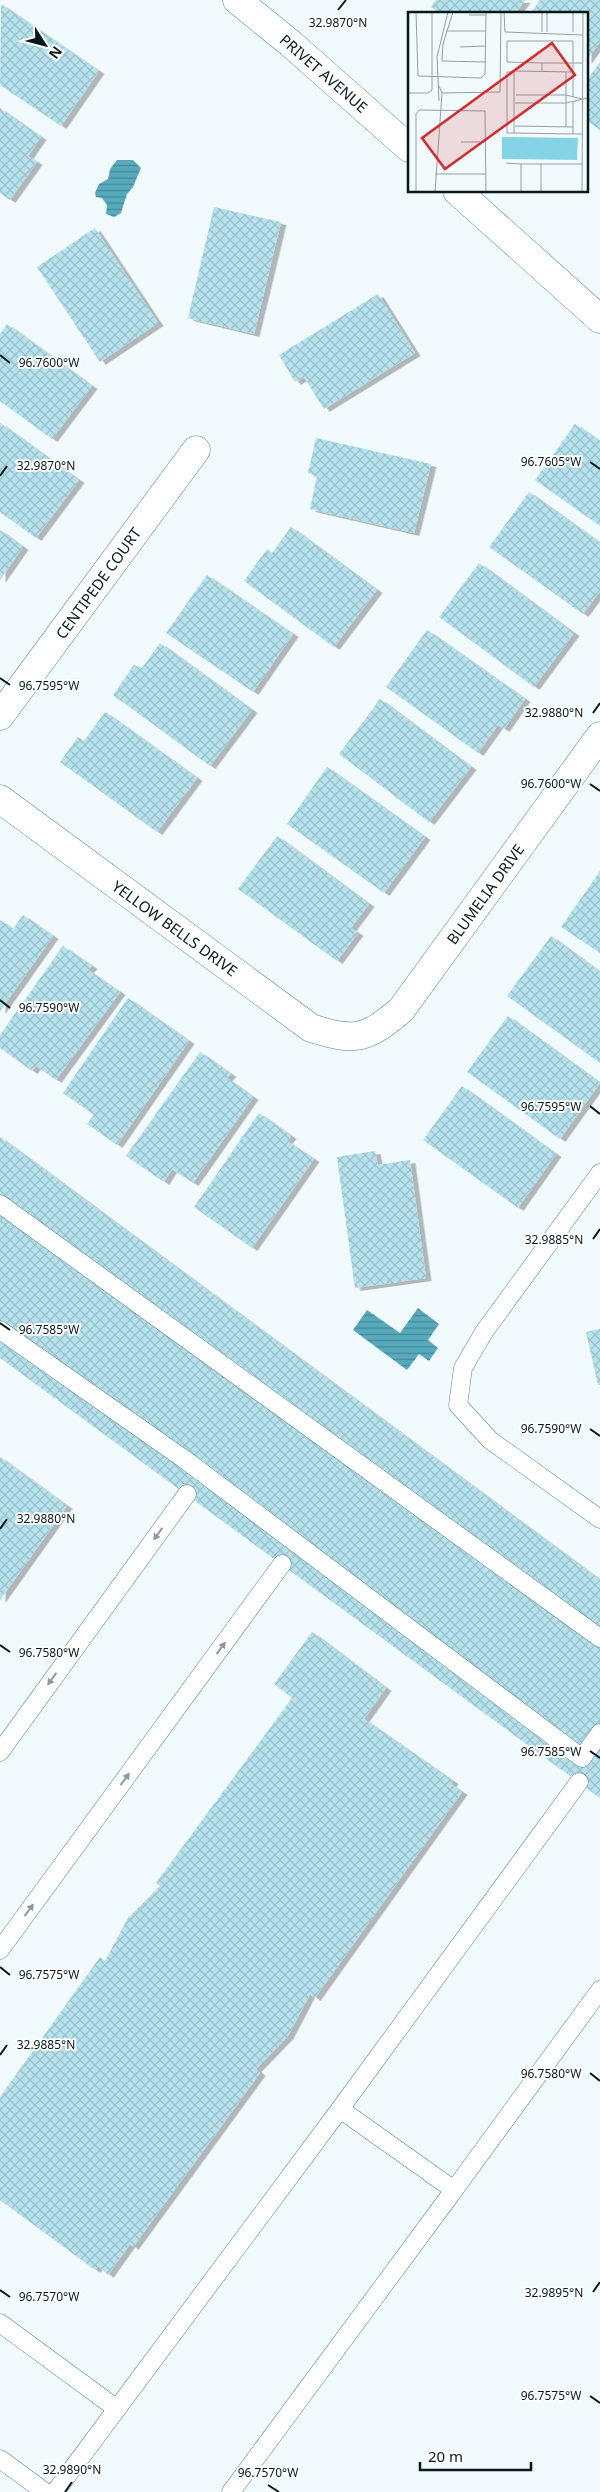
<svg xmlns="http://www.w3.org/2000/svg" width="600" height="2492" font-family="'Noto Sans',sans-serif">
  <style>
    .water { fill: url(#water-rules) }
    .building { fill: url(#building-cross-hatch); filter: url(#shadow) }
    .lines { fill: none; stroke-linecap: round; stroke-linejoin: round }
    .service-casing { stroke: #59848d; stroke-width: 19 }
    .minor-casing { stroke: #59848d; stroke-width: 29 }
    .service { stroke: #fff; stroke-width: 18 }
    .minor { stroke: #fff; stroke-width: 28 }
    .oneway { fill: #8f9798 }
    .ticks { fill: none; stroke: #07181b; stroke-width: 2 }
    .labels { text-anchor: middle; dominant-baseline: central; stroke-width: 4; stroke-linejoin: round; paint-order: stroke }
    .street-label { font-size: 15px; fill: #07181b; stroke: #fff }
    .inset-road { fill: none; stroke: #93a0a2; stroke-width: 1 }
    .view { fill: #d62828; fill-opacity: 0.15; stroke: #d62828; stroke-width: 2.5 }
    .inset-edge { fill: none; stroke: #07181b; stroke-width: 2.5 }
    .ticks-label { font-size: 12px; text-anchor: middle; fill: #07181b; stroke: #fff; stroke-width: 4; stroke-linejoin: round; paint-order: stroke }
  </style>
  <defs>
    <pattern id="water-rules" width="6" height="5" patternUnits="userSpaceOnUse" patternTransform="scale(1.25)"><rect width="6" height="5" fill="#56aabb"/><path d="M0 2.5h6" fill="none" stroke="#458997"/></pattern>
    <pattern id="building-cross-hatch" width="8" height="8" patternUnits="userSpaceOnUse" patternTransform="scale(1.25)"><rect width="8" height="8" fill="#b5e2ec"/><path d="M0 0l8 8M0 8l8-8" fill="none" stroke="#9ac1ca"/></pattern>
    <filter id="shadow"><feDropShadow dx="5.5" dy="3" stdDeviation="0" flood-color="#0004"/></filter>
  </defs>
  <rect width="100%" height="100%" fill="#f1fafc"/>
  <g class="water">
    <path d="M117,160H133L141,168L133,187L127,194L121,213L114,217L106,214L107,205L102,198L96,197L95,193L99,184L108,179L110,169Z"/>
    <path d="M418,1308L439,1324L428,1340L438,1348L429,1361L419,1354L407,1370L353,1330L367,1310L400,1333Z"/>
  </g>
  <g class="building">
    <path d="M436,0H525L515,14H440L431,7Z"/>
    <path d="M540,0H600V42L586,61V14H530Z"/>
    <path d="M1,4L99,71L61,126L0,85Z"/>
    <path d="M600,62V130L586,120V81Z"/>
    <path d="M0,108L41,137L28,156L37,162L10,200L0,193Z"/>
    <path d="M214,207L281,222L254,334L188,318Z"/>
    <path d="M95,228L158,323L100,362L37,267Z"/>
    <path d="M378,294L415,353L324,409L304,377L295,382L279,355Z"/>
    <path d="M7,324L92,386L52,439L0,401V334Z"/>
    <path d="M0,423L79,480L36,538L0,512Z"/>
    <path d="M575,424L600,441V526L535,480Z"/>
    <path d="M316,438L431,464L414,533L310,509L317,476L308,473Z"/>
    <path d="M529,492L600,543V591L583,614L489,547Z"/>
    <path d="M291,527L377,590L334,647L244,581L267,549L272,553Z"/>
    <path d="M0,530L23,547L0,580Z"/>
    <path d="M479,563L574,633L534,687L439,617Z"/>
    <path d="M207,575L293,634L253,692L166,633Z"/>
    <path d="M427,630L525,699L504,729L498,725L478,753L386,687Z"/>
    <path d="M160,643L252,710L210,766L113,695L134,665L142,668Z"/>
    <path d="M380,699L471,767L429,822L339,754Z"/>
    <path d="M105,712L197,778L157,832L60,762L78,737L84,741Z"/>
    <path d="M327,767L425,837L384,893L287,824Z"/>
    <path d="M277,836L369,904L351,928L358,933L337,961L238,889Z"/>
    <path d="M600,871V953L561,927Z"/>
    <path d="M23,915L53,936L0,1011V920L13,929Z"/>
    <path d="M551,936L600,972V1063L507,996Z"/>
    <path d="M63,946L92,966L88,970L120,992L56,1080L36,1066L32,1071L0,1048V1035Z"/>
    <path d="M128,998L189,1041L117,1145L87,1124L94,1115L63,1093Z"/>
    <path d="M508,1016L600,1083L560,1139L467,1072Z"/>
    <path d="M200,1052L231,1074L227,1078L253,1097L193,1183L172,1169L164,1182L126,1156Z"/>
    <path d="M462,1086L556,1154L518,1208L423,1140Z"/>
    <path d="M259,1113L291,1136L287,1141L314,1159L252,1248L194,1207Z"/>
    <path d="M0,1137L600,1580V1798L0,1358Z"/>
    <path d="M375,1151L378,1165L410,1160L426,1278L355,1288L337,1157Z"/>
    <path d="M600,1329V1385H598L586,1332Z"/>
    <path d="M0,1457L67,1506L0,1600Z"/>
    <path d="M312,1632L386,1688L364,1719L453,1781L451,1784L462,1792L315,1998L310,1994L288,2036L256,2069L260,2073L133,2247L130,2244L108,2275L98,2266L95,2270L0,2200V2097L100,1957L105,1961L128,1918L160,1886L156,1883L292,1698L274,1684Z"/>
  </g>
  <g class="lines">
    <g class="service-casing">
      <g id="service">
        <path d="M600,1173L484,1332L463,1368L458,1405L490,1440L600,1519"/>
        <path d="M0,1204L600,1638"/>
        <path d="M0,1330L184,1459L582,1758L600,1733"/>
        <path d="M0,1752L187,1494"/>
        <path d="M0,1950L282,1564"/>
        <path d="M454,2190L600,1990"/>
        <path d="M0,2323L117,2409"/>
        <path d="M0,2459L45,2492"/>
        <path d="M55,2492L340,2109L579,1782"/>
        <path d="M231,2492L454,2190L340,2109"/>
      </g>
    </g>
    <g class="minor-casing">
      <g id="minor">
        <path d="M237,0L290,43L409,148"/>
        <path d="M457,191L600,319"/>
        <path d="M0,716L196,450"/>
        <path d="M0,799L311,1028C355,1042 365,1040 401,1010L600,736"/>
      </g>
    </g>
    <use href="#service" class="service"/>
    <use href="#minor" class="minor"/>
  </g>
  <defs><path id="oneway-solid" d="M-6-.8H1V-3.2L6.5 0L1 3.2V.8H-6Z" transform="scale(1.25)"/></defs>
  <g class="oneway">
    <use href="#oneway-solid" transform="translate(158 1534) rotate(126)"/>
    <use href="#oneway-solid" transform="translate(221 1648) rotate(-54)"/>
    <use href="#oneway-solid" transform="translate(52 1679) rotate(126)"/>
    <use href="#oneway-solid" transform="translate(125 1779) rotate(-54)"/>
    <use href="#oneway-solid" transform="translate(29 1910) rotate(-54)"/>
  </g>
  <path class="ticks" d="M338,10L346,0M0,355L10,363M590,462L600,469M0,476L7,466M0,678L10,685M593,713L600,703M590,784L600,791M0,1000L10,1008M590,1106L600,1114M593,1239L600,1229M0,1323L10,1330M590,1429L600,1436M0,1529L7,1519M0,1645L10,1652M590,1751L600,1758M0,1967L10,1975M0,2055L7,2045M590,2073L600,2081M0,2290L10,2297M593,2292L600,2282M590,2396L600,2403M268,2485L279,2492M65,2492L72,2482"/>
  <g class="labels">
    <g class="street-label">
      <text transform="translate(324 73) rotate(41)">PRIVET AVENUE</text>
      <text transform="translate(98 583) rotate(-54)">CENTIPEDE COURT</text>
      <text transform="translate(485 894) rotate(-54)">BLUMELIA DRIVE</text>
      <text transform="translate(175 928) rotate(36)">YELLOW BELLS DRIVE</text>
    </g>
  </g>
  <g transform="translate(408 12)">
    <rect width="180" height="180" fill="#f1fafc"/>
    <path d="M94,125L170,126L169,148L94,147Z" fill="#85d4e5"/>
    <path class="inset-road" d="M8,0L10,64L73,66L77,62L78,0M45,0L35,32L34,49L78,50M96,0L97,20L174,23M134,0V20M61,3H78M38,19H78M139,20V0M165,20V0M52,35L77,34M134,51L99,50V29H165V51H134V60M108,59L165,60V85M158,60V115M165,60V51H174M0,81H20L24,78V0M34,81L92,80L93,0M108,83H158L174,87M31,89L29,45L40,0M165,89V122H174M107,91H158L180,86M107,114L165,115M106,121V60H99V121H106L165,122M53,130H78M98,151L113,152M27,162H78M8,180V102L11,98L77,99L78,180M27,180L34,81L31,74M113,180V152H174M133,180V152M174,180L175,0M180,180V119"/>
    <path class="view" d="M144,31L167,63L37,157L14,126Z"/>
    <rect width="180" height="180" class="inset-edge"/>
  </g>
  <g class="ticks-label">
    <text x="338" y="27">32.9870°N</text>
    <text x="49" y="367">96.7600°W</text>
    <text x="551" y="466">96.7605°W</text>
    <text x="46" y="470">32.9870°N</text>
    <text x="49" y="690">96.7595°W</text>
    <text x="554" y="717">32.9880°N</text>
    <text x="551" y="788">96.7600°W</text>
    <text x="49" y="1012">96.7590°W</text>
    <text x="551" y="1111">96.7595°W</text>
    <text x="554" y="1244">32.9885°N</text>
    <text x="49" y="1334">96.7585°W</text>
    <text x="551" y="1433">96.7590°W</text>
    <text x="46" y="1523">32.9880°N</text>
    <text x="49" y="1657">96.7580°W</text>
    <text x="551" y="1756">96.7585°W</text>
    <text x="49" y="1979">96.7575°W</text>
    <text x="46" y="2049">32.9885°N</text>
    <text x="551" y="2078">96.7580°W</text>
    <text x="554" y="2297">32.9895°N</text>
    <text x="49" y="2301">96.7570°W</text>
    <text x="551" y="2400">96.7575°W</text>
    <text x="72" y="2474">32.9890°N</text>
    <text x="268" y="2477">96.7570°W</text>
  </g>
  <g transform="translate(45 45) rotate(126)" stroke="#ffffff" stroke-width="4" paint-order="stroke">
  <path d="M0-4L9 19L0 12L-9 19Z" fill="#07181b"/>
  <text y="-8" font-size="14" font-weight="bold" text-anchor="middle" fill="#07181b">N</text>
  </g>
  <path d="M420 2462v8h111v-8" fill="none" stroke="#07181b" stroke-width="2.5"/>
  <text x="428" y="2462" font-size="15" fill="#07181b" stroke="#ffffff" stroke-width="4" paint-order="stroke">20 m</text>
</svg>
